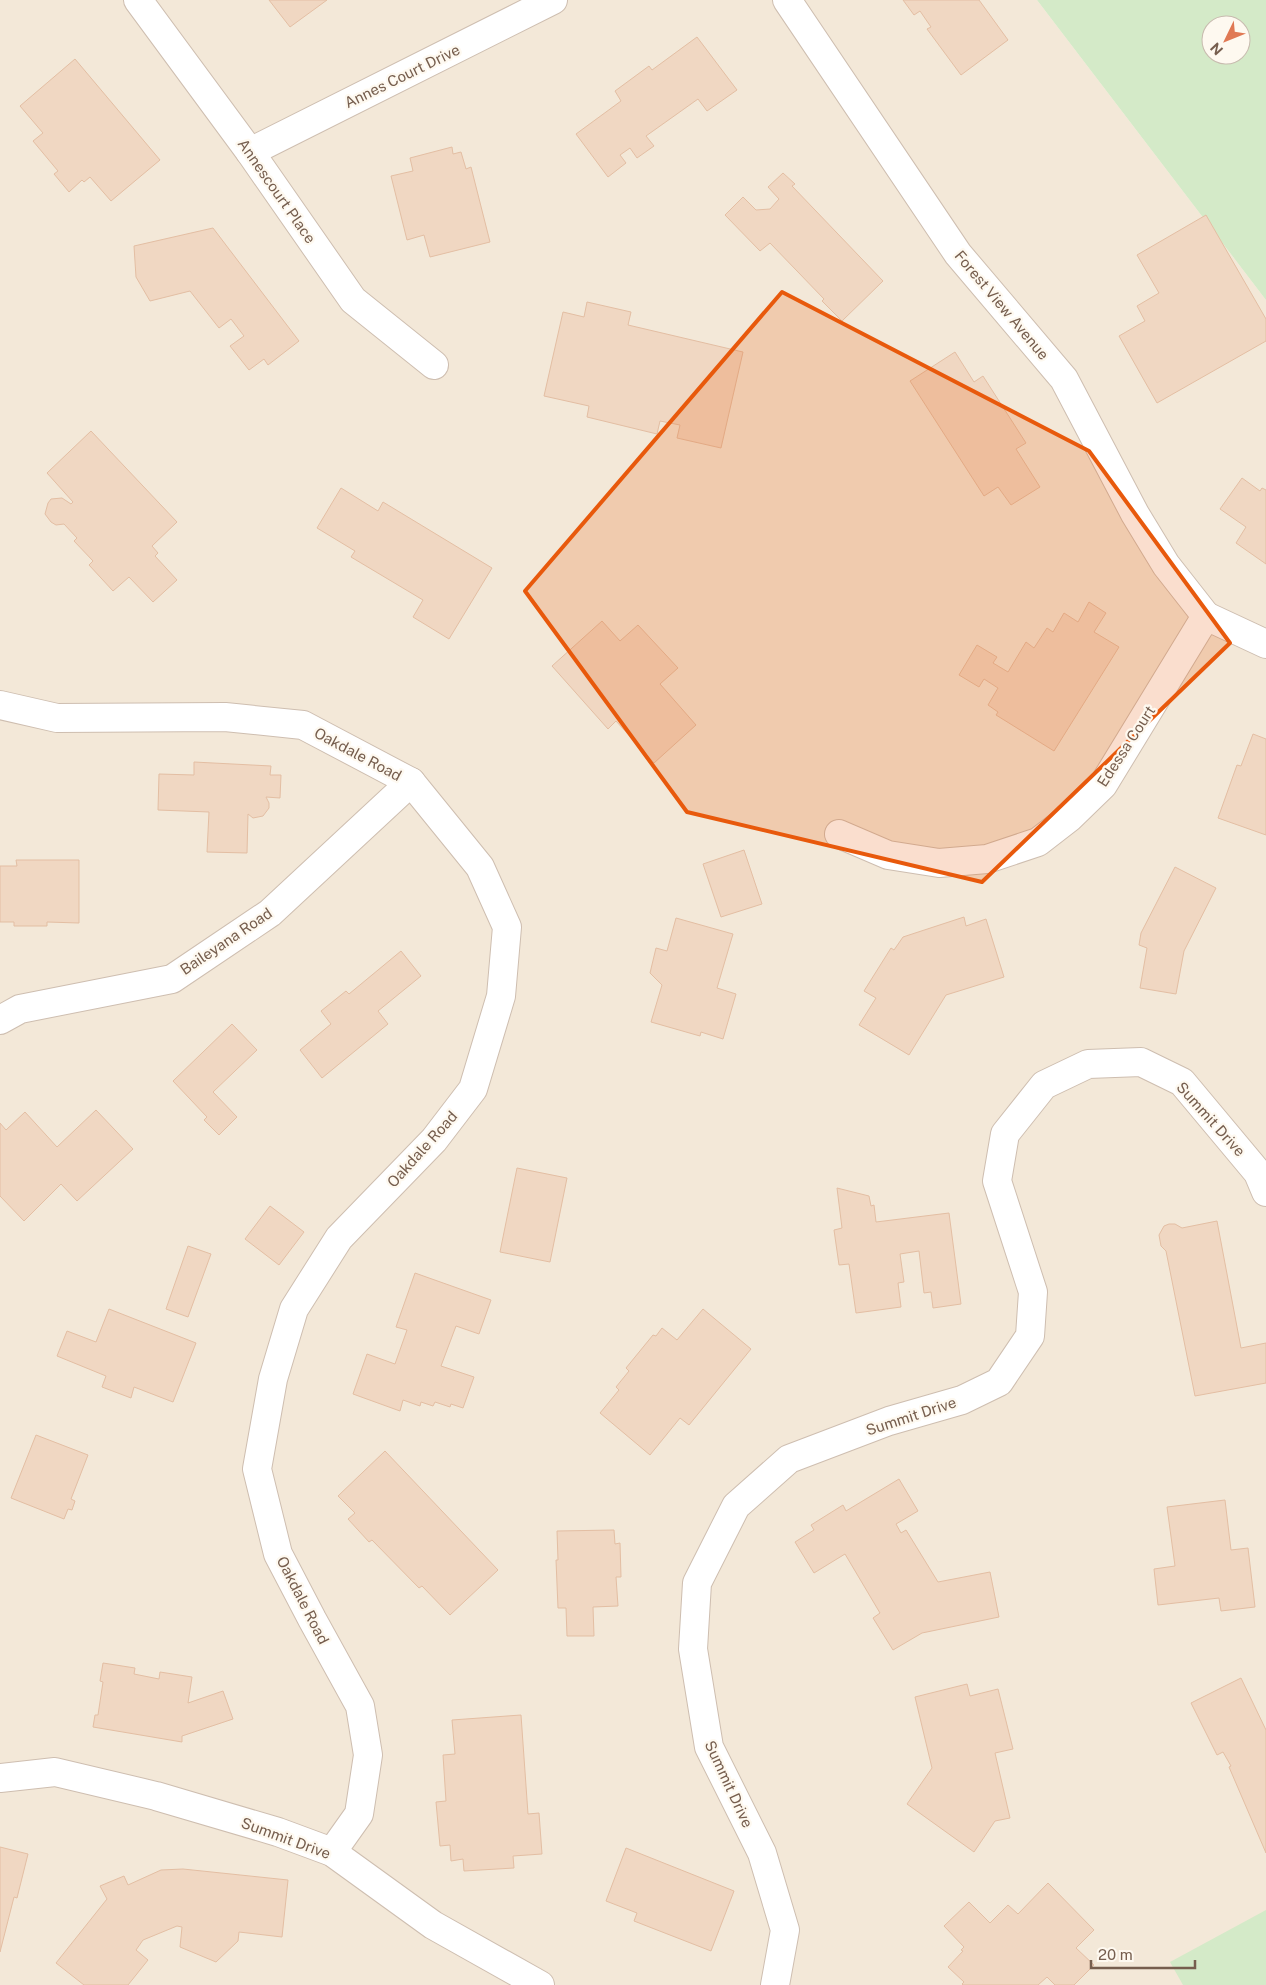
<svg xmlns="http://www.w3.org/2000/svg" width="1266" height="1985" font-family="'Public Sans',sans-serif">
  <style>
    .residential { fill: #f3e8d8 }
    .green { fill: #d4eac8; fill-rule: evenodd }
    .building { fill: #f0d7c2; stroke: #e3bea3 }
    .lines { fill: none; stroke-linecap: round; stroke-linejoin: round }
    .minor-casing { stroke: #cebeb0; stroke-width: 30 }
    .minor { stroke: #fff; stroke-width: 28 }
    .marked { fill: #e8590c; fill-opacity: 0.2; stroke: #e8590c; stroke-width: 4; stroke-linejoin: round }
    .labels { text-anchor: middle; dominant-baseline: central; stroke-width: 4.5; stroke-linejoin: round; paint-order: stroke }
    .street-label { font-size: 15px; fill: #765e4e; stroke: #fef9f0 }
  </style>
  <rect width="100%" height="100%" fill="#fcf6ea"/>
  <path class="residential" d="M0,0H1037L1266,300V1985H0Z"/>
  <g class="green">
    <path d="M1037,0H1266V300ZM1211,25H1241V55H1211Z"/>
    <path d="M1266,1910V1985H1183L1170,1962Z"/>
  </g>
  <g class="building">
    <path d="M269,0H327L290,27Z"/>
    <path d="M903,0H979L1008,40L961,75L927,29L931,27L920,11L914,15Z"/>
    <path d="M697,37L737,90L707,111L698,99L646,136L654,146L637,158L630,148L620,155L626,163L608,177L576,134L621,101L615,91L649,66L652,70Z"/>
    <path d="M75,59L160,160L111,201L90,177L84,182L82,180L69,192L54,174L58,171L33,141L43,133L20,106Z"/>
    <path d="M452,147L453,154L461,152L466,169L471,167L490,242L430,257L424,235L407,240L391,176L413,171L410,158Z"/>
    <path d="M783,173L795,184L792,186L883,281L842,321L822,301L824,299L770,243L760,251L725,215L743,197L756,210L770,209L779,199L768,187Z"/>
    <path d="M1206,215L1266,319V341L1157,403L1119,336L1145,321L1137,306L1159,293L1137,255Z"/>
    <path d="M213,228L299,341L268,365L264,359L249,370L230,346L244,336L231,319L219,328L190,291L150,301L136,277L134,246Z"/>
    <path d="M587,302L631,312L628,325L743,352L721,448L677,438L680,425L660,421L657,434L587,417L589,406L544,396L563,312L584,317Z"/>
    <path d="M955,352L974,382L983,376L1026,443L1016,449L1040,487L1011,505L998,487L984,496L910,381Z"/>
    <path d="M91,431L177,522L152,546L158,553L155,556L177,580L153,602L129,577L113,591L89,565L93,561L74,541L77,538L64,524L56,525L51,522L45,514L48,503L51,499L62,498L71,504L73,502L47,473Z"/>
    <path d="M1242,478L1260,491L1262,488L1266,490V564L1236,543L1246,527L1220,509Z"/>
    <path d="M341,488L378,511L383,502L492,568L449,639L413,617L423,600L351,557L355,551L317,528Z"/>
    <path d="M1089,602L1106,613L1094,632L1119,647L1054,751L996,715L998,712L988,705L998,688L984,679L979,687L959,675L977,645L997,657L993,663L1008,672L1026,642L1034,648L1047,628L1053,632L1064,613L1078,622Z"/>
    <path d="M602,621L620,641L638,625L678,668L660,684L696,725L654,763L616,721L608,729L552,666Z"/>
    <path d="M1253,734L1266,739V835L1218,818L1237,765L1241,766Z"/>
    <path d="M194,762L271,766L270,775H281L280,798L266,797L269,803V808L263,816L253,818L248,814L247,853L207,852L209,812L158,810L159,774L194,775Z"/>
    <path d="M744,850L762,904L721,917L703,864Z"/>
    <path d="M16,860H79V923L47,922V926H14V922H0V866H17Z"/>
    <path d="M1175,867L1216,888L1184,951L1176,994L1140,988L1147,948L1139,945L1141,933Z"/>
    <path d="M964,917L966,926L986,919L1004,977L946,995L909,1055L859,1025L876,998L864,991L891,948L894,950L903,937Z"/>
    <path d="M676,918L733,934L717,988L736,994L723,1039L701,1032L700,1036L651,1022L662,985L650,973L656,948L667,951Z"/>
    <path d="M401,951L421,976L378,1011L388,1024L322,1078L300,1050L331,1024L321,1011L346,991L349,994Z"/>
    <path d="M232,1024L257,1050L213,1092L237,1117L219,1135L204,1120L207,1117L173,1081Z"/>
    <path d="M96,1110L133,1149L77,1201L61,1184L24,1221L0,1196V1123L6,1130L25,1112L57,1147Z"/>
    <path d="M517,1168L567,1178L550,1262L500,1252Z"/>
    <path d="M837,1188L869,1196L871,1206L874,1205L876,1222L949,1213L961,1304L933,1308L931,1292L924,1293L919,1251L900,1254L904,1282L898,1283L901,1307L856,1313L849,1264L839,1265L834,1230L842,1228Z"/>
    <path d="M270,1206L304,1232L279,1265L245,1239Z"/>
    <path d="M1217,1221L1241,1348L1266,1343V1383L1195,1396L1166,1251L1161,1246L1159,1235L1164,1226L1169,1224H1175L1182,1228Z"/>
    <path d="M188,1246L211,1254L188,1317L166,1309Z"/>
    <path d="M415,1273L491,1300L479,1334L456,1326L441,1366L474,1377L463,1408L451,1404L450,1407L435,1402L433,1406L421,1402L420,1406L403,1400L400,1411L353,1394L367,1354L395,1364L407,1330L396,1327Z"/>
    <path d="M109,1309L196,1343L173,1402L134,1387L131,1398L102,1387L106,1376L57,1356L67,1331L96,1342Z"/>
    <path d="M703,1309L751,1349L689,1425L680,1418L650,1455L600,1413L619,1390L616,1387L629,1371L626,1368L653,1335L656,1336L662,1328L677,1340Z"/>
    <path d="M36,1435L88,1455L71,1499L75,1501L72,1510L68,1509L64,1519L11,1498Z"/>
    <path d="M385,1451L498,1570L450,1615L422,1586L419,1588L372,1540L369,1542L348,1519L355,1513L338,1496Z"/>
    <path d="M899,1479L918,1511L896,1524L901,1533L906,1530L938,1582L990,1572L999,1617L922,1633L893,1650L873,1618L880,1613L845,1554L814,1573L795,1542L814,1530L811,1525L843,1505L846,1511Z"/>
    <path d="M1225,1500L1231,1550L1248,1548L1255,1607L1221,1611L1219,1598L1158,1605L1154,1569L1175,1566L1167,1507Z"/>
    <path d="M614,1530L615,1544L620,1543L621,1577H616L618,1606L593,1607L594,1636H567L566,1608H558L556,1560H558L557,1531Z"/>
    <path d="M103,1663L135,1668L134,1674L159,1679L160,1672L192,1677L188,1703L223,1691L233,1719L182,1736V1742L93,1727L95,1715H98L103,1682L100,1681Z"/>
    <path d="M1241,1678L1266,1730V1853L1229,1767L1231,1766L1223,1752L1217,1755L1191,1703Z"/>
    <path d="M967,1684L970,1696L998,1689L1013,1749L995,1753L1010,1818L995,1821L974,1852L907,1804L932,1768L915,1697Z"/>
    <path d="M521,1715L528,1814L539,1813L542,1854L513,1856L514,1868L464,1871L463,1859L451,1861L450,1845L440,1846L436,1802L446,1801L443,1755L455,1754L452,1720Z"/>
    <path d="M0,1847L28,1854L17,1898L14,1897L0,1952Z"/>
    <path d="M626,1848L734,1891L711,1951L634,1921L637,1913L606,1901Z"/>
    <path d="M183,1869L288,1880L282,1937L239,1932L238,1941L216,1962L180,1947L182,1927L177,1926L143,1940L136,1950L148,1960L128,1985H84L56,1963L107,1899L100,1886L124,1876L128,1885L161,1870Z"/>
    <path d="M1048,1883L1094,1930L1076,1948L1094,1965L1074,1985H1055L1047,1977L1038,1985H963L962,1984L964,1982L948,1967L963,1951L961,1950L964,1947L944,1926L969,1902L990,1923L1008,1905L1018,1914Z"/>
  </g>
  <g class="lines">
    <g class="minor-casing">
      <g id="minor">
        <path d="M138,0L250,152L353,300L434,365"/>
        <path d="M787,0L958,254L1064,379L1135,514L1166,565L1206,616"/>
        <path d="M250,152L553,0"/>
        <path d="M0,705L57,718L225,717L303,725L411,782L480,867L507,927L501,996L473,1089L434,1140L339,1238L294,1309L273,1379L257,1469L278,1554L312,1619L360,1706L368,1755L359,1814L332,1852"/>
        <path d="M839,834L888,855L939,863L987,859L1038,842L1069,818L1103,785L1206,616L1266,644"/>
        <path d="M0,1020L20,1009L172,979L270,913L411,782"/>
        <path d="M0,1778L55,1772L156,1796L278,1832L332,1852L433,1925L540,1985"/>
        <path d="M775,1985L785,1930L762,1853L709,1747L693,1649L697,1583L736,1506L789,1459L889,1421L962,1400L999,1382L1030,1336L1033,1292L997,1181L1005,1134L1044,1085L1088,1064L1141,1062L1182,1082L1258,1173L1266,1192"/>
      </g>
    </g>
    <use href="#minor" class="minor"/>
  </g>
  <path class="marked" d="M782,292L1089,451L1230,643L982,882L687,812L525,591Z"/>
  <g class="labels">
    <g class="street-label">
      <text transform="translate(402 76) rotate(-26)">Annes Court Drive</text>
      <text transform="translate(277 191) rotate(55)">Annescourt Place</text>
      <text transform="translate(1002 305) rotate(50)">Forest View Avenue</text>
      <text transform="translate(1126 746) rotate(-57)">Edessa Court</text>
      <text transform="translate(358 754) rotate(28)">Oakdale Road</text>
      <text transform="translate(226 941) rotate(-34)">Baileyana Road</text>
      <text transform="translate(1211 1119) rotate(48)">Summit Drive</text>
      <text transform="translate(422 1149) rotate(-48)">Oakdale Road</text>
      <text transform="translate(911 1416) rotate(-18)">Summit Drive</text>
      <text transform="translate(303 1600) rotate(63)">Oakdale Road</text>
      <text transform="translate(729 1784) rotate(65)">Summit Drive</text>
      <text transform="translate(286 1838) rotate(20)">Summit Drive</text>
    </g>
  </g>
  <g transform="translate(1226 40) rotate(227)"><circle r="24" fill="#fef9f0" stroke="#c8bbaf"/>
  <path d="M0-4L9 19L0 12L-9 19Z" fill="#e07954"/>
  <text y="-8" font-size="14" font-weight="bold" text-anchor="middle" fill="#765e4e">N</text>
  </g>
  <path d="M1091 1960v8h104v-8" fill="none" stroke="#765e4e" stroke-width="2.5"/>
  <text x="1098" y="1960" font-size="15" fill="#765e4e" stroke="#fef9f0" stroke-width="4" paint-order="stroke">20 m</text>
</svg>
